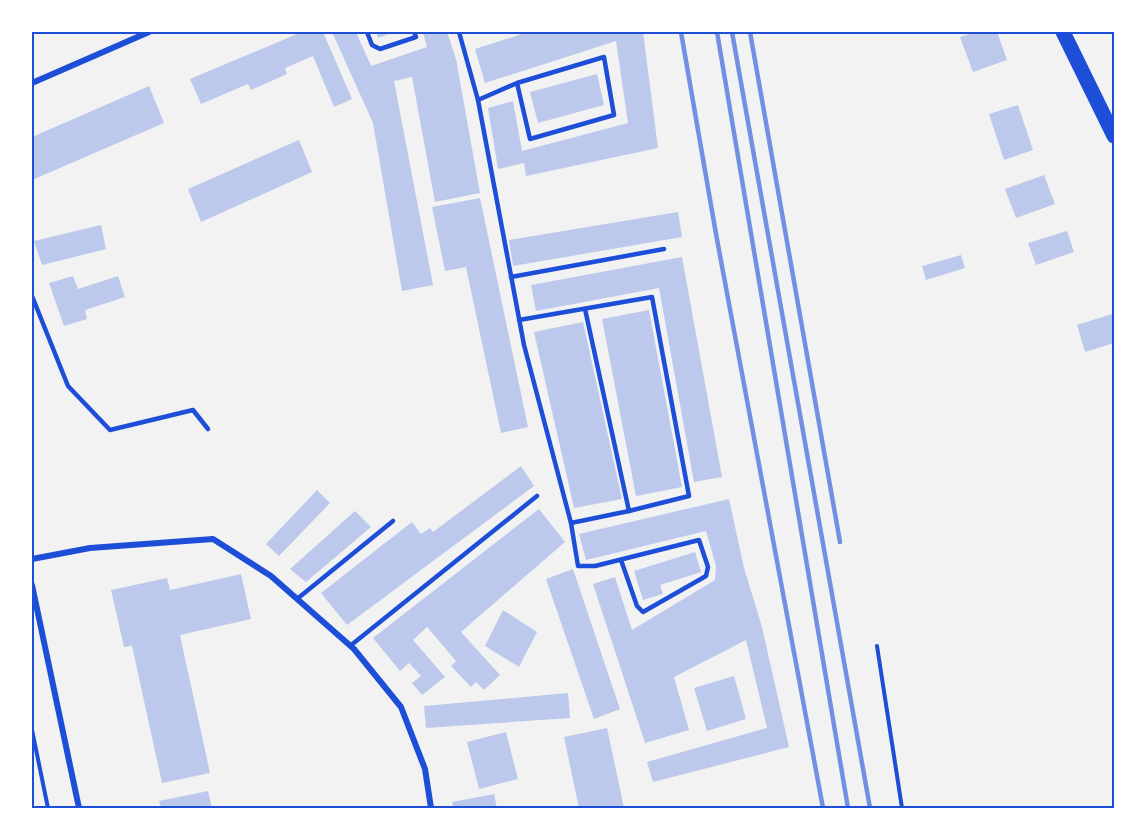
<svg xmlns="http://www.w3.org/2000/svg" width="1146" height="840" font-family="'Open Sans',sans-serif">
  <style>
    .building { fill: #bdc9ec }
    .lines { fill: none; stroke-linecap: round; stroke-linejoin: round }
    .path { stroke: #1d4ed8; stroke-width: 4 }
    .service { stroke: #1d4ed8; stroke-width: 4.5 }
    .minor { stroke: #1d4ed8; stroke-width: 6 }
    .primary { stroke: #1d4ed8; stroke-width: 15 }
    .rail { stroke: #7290e2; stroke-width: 4.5 }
    .neatline { fill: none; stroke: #1d4ed8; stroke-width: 2 }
  </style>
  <rect width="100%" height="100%" fill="#f2f2f2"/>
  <g class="building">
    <path d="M302,32H323L352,99L334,107L313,56L285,68L287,74L251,90L248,84L201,104L190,79Z"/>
    <path d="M332,32H356L371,66L427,47L423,32H447L456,59L480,193L435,202L412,77L394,81L433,285L402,291L373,123Z"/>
    <path d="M376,32H394L378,38Z"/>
    <path d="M528,32H643L658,148L526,176L524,163L498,169L488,108L513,101L522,151L628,123L616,41L485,83L475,49Z"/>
    <path d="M976,32H997L1007,60L973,72L960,37Z"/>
    <path d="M597,74L604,105L538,123L530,92Z"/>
    <path d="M149,86L164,123L32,180V137Z"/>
    <path d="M1018,105L1033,150L1004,160L989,114Z"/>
    <path d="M299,140L312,172L201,222L188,189Z"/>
    <path d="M1044,175L1055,204L1016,218L1005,189Z"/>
    <path d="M480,198L528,427L501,433L466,267L445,271L432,207Z"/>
    <path d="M678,212L682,237L513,266L509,240Z"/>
    <path d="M101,225L106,249L42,265L34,241Z"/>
    <path d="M1067,231L1074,252L1036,265L1028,243Z"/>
    <path d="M961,255L965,268L926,280L922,266Z"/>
    <path d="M682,257L722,477L694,482L659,288L536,311L531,285Z"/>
    <path d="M73,276L78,289L118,276L125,297L85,310L87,319L64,326L49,283Z"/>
    <path d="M649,310L682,487L636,496L602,319Z"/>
    <path d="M1112,314L1114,321V343L1085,352L1077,325Z"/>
    <path d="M583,322L622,499L574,508L534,332Z"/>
    <path d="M521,466L534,486L347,625L321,593L412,522L421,534L430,528L433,532Z"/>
    <path d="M317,490L330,503L279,556L266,544Z"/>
    <path d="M729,499L744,568L762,627L789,747L653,782L647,762L767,728L746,640L674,677L689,730L645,743L593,584L615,577L632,630L715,580L716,566L706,531L586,560L579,534Z"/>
    <path d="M539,509L565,542L461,632L500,675L484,690L476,682L471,687L451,666L456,661L427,627L413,640L445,677L422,695L412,683L421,676L409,663L400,671L373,638Z"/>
    <path d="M355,511L371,527L306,582L290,569Z"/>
    <path d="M695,552L701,572L660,585L663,594L643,600L634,571Z"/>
    <path d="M573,569L620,709L594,719L546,579Z"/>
    <path d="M241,574L251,619L180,635L210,773L162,783L132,646L124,647L111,590L167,578L170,590Z"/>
    <path d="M503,610L537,632L519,667L485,646Z"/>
    <path d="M734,676L746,719L707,731L694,688Z"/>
    <path d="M568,693L570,718L426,728L424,706Z"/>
    <path d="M607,728L624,808H579L564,737Z"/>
    <path d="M506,732L518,779L479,789L467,742Z"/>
    <path d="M208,791L212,808H161L159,801Z"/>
    <path d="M494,794L497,808H454L452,802Z"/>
  </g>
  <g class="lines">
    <g class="path">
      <path d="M877,646L902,808"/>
      <path d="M32,730L48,808"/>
    </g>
    <g class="service">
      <path d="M367,32L372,45L380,49L416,37L414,32"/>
      <path d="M459,32L478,100L524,345L571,523L629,511L689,496L652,297L519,320"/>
      <path d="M478,100L517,83L604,57L614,115L530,139L517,83"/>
      <path d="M511,277L664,249"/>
      <path d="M32,296L68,386L110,430L193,410L208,429"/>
      <path d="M585,309L629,511"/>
      <path d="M571,523L578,566H595L699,540L708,567L706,576L643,612L637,606L621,560"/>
      <path d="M297,599L393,521"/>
      <path d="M350,646L537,496"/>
    </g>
    <g class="minor">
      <path d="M32,83L149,32"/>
      <path d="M32,559L90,548L213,539L271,576L354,649L401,707L425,769L431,808"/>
      <path d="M32,585L79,808"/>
    </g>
    <path class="primary" d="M1063,32L1114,136"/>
    <g class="rail">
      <path d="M681,32L716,234L823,808"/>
      <path d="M717,32L848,808"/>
      <path d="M732,32L870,808"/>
      <path d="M750,32L840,542"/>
    </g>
  </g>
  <rect width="1146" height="840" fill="none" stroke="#ffffff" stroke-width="66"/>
  <rect x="33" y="33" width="1080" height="774" class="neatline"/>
</svg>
